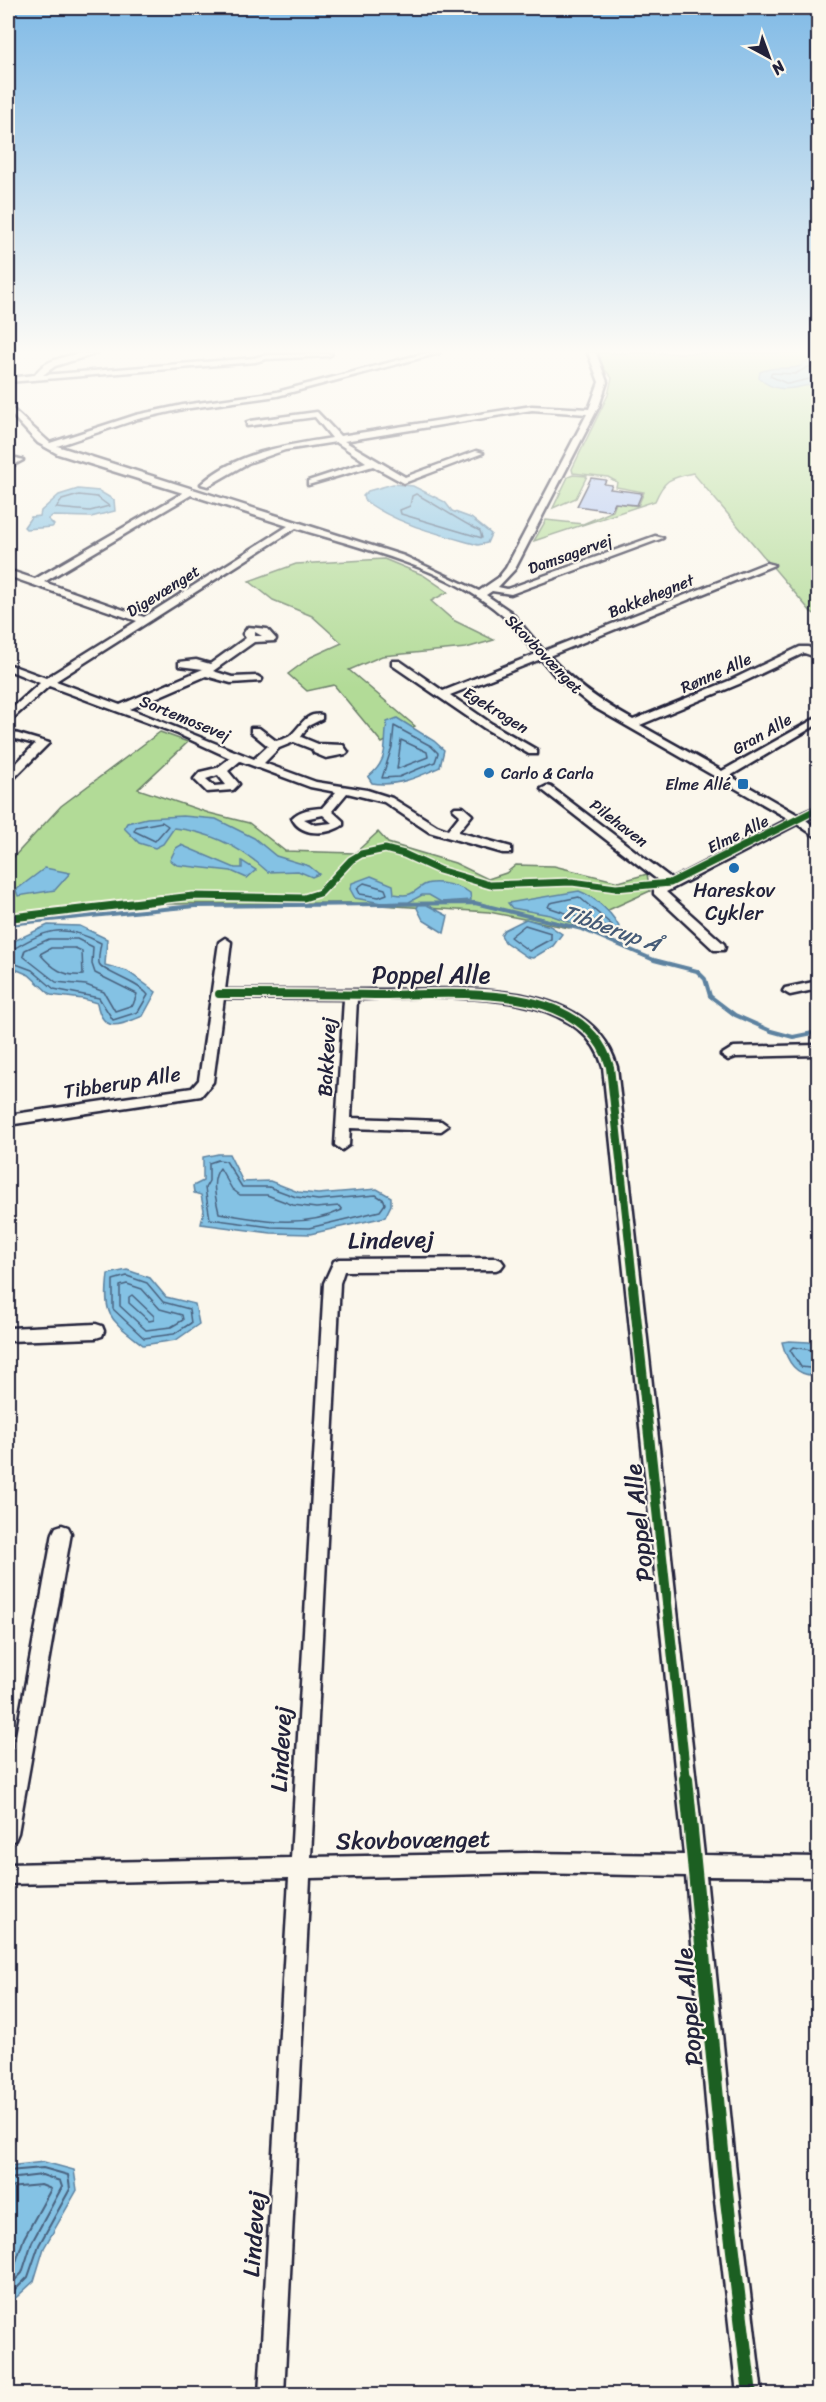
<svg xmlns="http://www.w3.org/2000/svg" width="826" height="2402" font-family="Sriracha,sans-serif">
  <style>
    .green { fill: #b2db97; stroke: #6a7e69; stroke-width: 1.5 }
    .water { fill: #84c2e4; stroke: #5d82a0; stroke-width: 1.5 }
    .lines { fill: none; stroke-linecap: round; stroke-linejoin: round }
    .shore-far1 { stroke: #49627f; stroke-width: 1.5 }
    .shore { stroke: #49627f; stroke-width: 2 }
    .stream { stroke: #5d82a0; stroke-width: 4 }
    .building { fill: #afc5f3; stroke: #22223b; stroke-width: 1.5 }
    .minor-casing { stroke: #22223b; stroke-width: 5 }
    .minor { fill: #fbf7ec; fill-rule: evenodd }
    .cycleway-far3-casing { stroke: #fbf7ec; stroke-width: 10 }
    .cycleway-far2-casing { stroke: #fbf7ec; stroke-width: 12 }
    .cycleway-far1-casing { stroke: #fbf7ec; stroke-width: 14 }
    .cycleway-casing { stroke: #fbf7ec; stroke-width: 17 }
    .cycleway-far3 { stroke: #1b5e20; stroke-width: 7 }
    .cycleway-far2 { stroke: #1b5e20; stroke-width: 8 }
    .cycleway-far1 { stroke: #1b5e20; stroke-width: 10 }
    .cycleway { stroke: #1b5e20; stroke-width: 14 }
    .poi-dot { fill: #1f6fb2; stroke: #fbf7ec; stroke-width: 2 }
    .labels { text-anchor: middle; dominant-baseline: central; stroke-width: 4.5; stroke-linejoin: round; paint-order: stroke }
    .far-street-label { font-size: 16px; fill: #22223b; stroke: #fbf7ec }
    .far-poi-label { font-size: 16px; fill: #22223b; stroke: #fbf7ec; text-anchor: start }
    .poi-label { font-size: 20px; fill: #22223b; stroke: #fbf7ec }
    .street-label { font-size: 20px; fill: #22223b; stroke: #fbf7ec }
    .water-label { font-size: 21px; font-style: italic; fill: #445a76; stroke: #fbf7ec }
    .near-street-label { font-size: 24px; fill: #22223b; stroke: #fbf7ec }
  </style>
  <rect width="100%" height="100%" fill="#fbf7ec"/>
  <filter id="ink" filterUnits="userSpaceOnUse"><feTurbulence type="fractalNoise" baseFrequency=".0167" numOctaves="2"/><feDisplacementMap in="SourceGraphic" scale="12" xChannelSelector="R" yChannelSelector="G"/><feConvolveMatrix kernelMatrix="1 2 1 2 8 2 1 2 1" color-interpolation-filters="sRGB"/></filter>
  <g filter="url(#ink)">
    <g class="green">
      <path d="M591,353H818V616L811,612L693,473C669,478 664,480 655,501L534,541L546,520L583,524L613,511L616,503L638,506L644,492L616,487L617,482L608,477L573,473L572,469L608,395L612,378Z"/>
      <path d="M573,475L587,476L576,498L553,508L568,477Z"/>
      <path d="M384,559L423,575L448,592L431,601L453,620L494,640L466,648L382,656L349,670L415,726L382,743L334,685L307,691L288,674L311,657L342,643L312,616L273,600L249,581L296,564Z"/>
      <path d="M160,732L188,742L138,789L209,813L249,823L285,851L355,853L378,832L388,843L455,863L488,879L506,873L516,865L554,866L619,882L647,874L650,891L569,928L489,912L348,903L159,904L8,922V863L61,806Z"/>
    </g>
    <g class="water">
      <path d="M818,361V383C797,387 778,396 759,378L760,372C774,365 787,371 801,366L802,362Z"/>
      <path d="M393,484L413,486L445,502L452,511L471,518L491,534L487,543L478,545C439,534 398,525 364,500L363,496L368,491Z"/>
      <path d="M78,489L99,491L114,500L115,511L91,517L52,516L48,519L54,525L52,527L26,529L24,527L31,517L40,516L41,511L59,495Z"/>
      <path d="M397,718L434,741L444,750L440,767C418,777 397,787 372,783L368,777C390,759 383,747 387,722Z"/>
      <path d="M183,816L216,819L254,838L276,856L309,866L319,874L312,877L298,871L268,872C241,847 210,832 174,828L163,844L155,848L139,843L124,828L127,823L147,818Z"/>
      <path d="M181,845L235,868H242V861L256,870L247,878L231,871L177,865L170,860L176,848Z"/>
      <path d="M45,868L70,873L55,890L18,896L16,890Z"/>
      <path d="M371,876L393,885L394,894C412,897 411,893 424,885C435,879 461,886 470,893L471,900L441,902L429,895H422L409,902L381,903L355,898L350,889L352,883Z"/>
      <path d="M579,891C595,897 616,915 621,932L612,937L550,915L512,908L508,903Z"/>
      <path d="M423,903L448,916L444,933L423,920L417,908L419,904Z"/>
      <path d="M526,919L550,926L562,934L553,946L533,958L527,957L505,942L501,935L504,930Z"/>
      <path d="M48,925L80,926L107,939L105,965L127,971L156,992L143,1016C122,1024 103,1036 97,1003L83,999L51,995L29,975L8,966V949L16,940Z"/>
      <path d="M218,1154H229L243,1182L270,1181L298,1192L318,1194L377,1189L391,1197V1205L385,1217L310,1234L271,1233L201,1224L204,1210L201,1195L194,1193L193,1186L203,1181V1157Z"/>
      <path d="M127,1270L150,1278L166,1297L195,1304L199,1324L176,1340L143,1345C110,1319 103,1318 108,1274Z"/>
      <path d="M789,1341L809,1342L818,1346L817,1375C796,1377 787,1362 782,1342Z"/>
      <path d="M44,2162L74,2170L77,2190L44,2248L34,2281L8,2305V2166Z"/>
    </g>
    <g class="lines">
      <g class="shore-far1">
        <path d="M818,367H808L795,374L772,373L770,376L788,384L818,377"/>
        <path d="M416,494C439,506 457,520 480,531L482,538L401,514L400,510L410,506L412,496Z"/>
        <path d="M79,495L97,497L109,506L90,511L56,508L62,500Z"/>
        <path d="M394,726L431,746L438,753L435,762L399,777L382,778L392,747Z"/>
        <path d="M401,740L427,752L428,757L397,769Z"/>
        <path d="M162,822L168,826L155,841L134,831L136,827Z"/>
        <path d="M364,883L385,889L387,894L379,897L360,894L357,888Z"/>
        <path d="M579,897L612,925V929L548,907L550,903Z"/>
        <path d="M525,925L551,933V939L529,951L510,937Z"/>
        <path d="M49,939H77L93,947L92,964L95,973L137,994L133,1005L115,1011L104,992L86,985L56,982L23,956L25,950Z"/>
        <path d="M51,948H75L82,951L83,975C64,977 52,968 40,954Z"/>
        <path d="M8,952C46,930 60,922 101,943C100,949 98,957 99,963C101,972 139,982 148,995L138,1012L113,1020L99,998L54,989L32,970L8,961"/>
        <path d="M218,1160L226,1161L242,1187H269L296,1197L318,1200L376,1195L384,1200L385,1204L380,1211L309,1228L271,1227L210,1219L205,1188L209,1181V1163Z"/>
        <path d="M220,1168L232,1189L240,1195H267L293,1205L316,1208L339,1206L342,1210C303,1229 260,1220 219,1213C216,1199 210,1180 220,1168Z"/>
        <path d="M127,1276L147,1283L163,1302L189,1309L191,1323L174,1334L144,1338L113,1309V1280Z"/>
        <path d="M127,1284L142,1289L160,1309L182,1315L183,1320L171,1327L146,1330L120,1306V1286Z"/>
        <path d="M132,1295L154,1316V1320L149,1321L129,1303V1297Z"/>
        <path d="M818,1351L793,1347L790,1350L801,1367L818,1369"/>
      </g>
      <g class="shore">
        <path d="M8,2171L43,2168L68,2175L70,2189L39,2245L28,2277L8,2297"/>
        <path d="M8,2179L42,2175L60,2181L62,2187L32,2242L22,2273L8,2287"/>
        <path d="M8,2188L41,2185L51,2189L24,2238L14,2268L8,2275"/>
      </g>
      <path class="stream" d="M8,924L195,906L475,903L582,929L654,960L697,971L705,979L710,996L735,1015L771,1031L793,1037L818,1032"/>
    </g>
    <path class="building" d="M591,478L606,480L604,484L612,485L610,489L642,493L637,505L615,503L611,511L577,506Z"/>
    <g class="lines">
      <g class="minor-casing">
        <g id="minor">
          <path d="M81,353H97L55,366L43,375L254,358L265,355L332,354L328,356L266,359L255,362L8,382V378L35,375C43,360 65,357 81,353Z"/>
          <path d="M426,353H439L277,396L183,409L138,419L57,446L404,556L479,591L498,578L506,568L587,414L532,410L344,441L405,477L476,451L483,453L404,483L373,466L308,485V481L366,462L336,442L285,450L248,463L208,486L201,484C236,452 288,445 332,438L315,417L247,426V422L250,421L317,412L340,436L532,406L589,409L599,382L588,353H596L607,382L599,406L515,569L498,587L507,589L655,536L663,538L511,594L492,591L486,595L511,612L544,651L766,563L774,565L549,656C573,683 601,702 633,720L731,680L800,647H808L818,653L813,656L804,653L739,684L640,725L722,771L818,717V724L730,776L798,815L818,806V813L806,820L818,830V838L797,824L666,892L724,944L725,947L724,950H714L654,894V888L663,884L541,789L547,786L551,787L672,879L789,819L592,706L557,678L541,659L450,695L492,724L537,750V754H529L484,728L392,665V661H400L443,691L536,654C525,641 515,626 503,616C449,568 363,549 296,528L56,681L120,705L203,669L179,666V662L196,660L210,664L246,638L243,634L248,627L267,629L276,639L275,641L254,642L213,671L232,677L257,676L262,679L261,681L231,683L206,676L130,709L254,759L268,746L251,732V728H259L276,741C280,740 287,738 290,736C301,727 305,712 322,715V719L308,726L301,737L318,744L343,745L348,752L346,754L326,758L314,753L312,749L294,742L279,748L264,763L316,782L367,790L392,798L437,826L448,830L460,815L453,809L455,807H463L472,815L458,832L511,847V853H503L429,832L384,802L347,793L332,811L343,821V825C329,835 300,837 292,818C301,809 311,809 322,808L336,792L310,787L240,761L228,771L239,784L233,790L207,792L194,779L200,772L217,768L230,758L178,734L49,686L12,719L8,720V712L40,683L8,670V664L46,678L137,621L8,576V570L35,579L183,493L58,454L38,443L8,411V405L50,443L136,415L183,405L277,392ZM191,495L288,526L144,617L44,582ZM255,632L262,636H255ZM218,775L226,785L214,786L206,779ZM323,815L332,823L315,825L304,819Z"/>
          <path d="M16,458L23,460L8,468V463Z"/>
          <path d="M8,731L49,743L12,780L8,781V772L35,744L8,737Z"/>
          <path d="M225,938L231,942L225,990C277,990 329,990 380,990C454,990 591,975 617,1067L704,1855L818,1857V1877L706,1876L738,2192L762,2394H737L714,2192L686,1876L530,1873L310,1878L284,2394H259L289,1878L8,1884V1864L291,1858L324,1283L334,1261L339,1259L496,1258L501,1260L504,1264L501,1268L496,1270L344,1271L340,1283L311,1857L530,1853L684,1855L603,1067C579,980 427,999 357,999L351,1118L441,1121L448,1126L441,1131L350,1128L349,1145L342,1150L335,1145L344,999L224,998L213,1082L201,1096L8,1125V1115L192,1088L199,1080L219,942Z"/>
          <path d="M818,981V989L790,995L783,991L785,988Z"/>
          <path d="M818,1045V1055L736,1057L728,1060L721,1055L734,1047Z"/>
          <path d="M96,1324L102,1326L104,1331L102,1336L96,1338L8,1341V1328Z"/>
          <path d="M62,1525L68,1527L71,1533L18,1833L15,1840L8,1843V1780L53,1533L56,1527Z"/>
        </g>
      </g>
      <use href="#minor" class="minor"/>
      <g class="cycleway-far3-casing">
        <path id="cycleway-far3" d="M150,901L193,896L304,898L320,893L351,860L361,854L385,849L404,854L439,870L490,885L572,882L616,888L670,883L818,809"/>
      </g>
      <g class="cycleway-far2-casing">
        <g id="cycleway-far2">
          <path d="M8,918L162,900"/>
          <path d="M219,994C271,994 323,994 375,995C446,995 585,978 610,1067L634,1289"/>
        </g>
      </g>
      <g class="cycleway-far1-casing">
        <path id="cycleway-far1" d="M633,1287L686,1780"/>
      </g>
      <g class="cycleway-casing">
        <path id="cycleway" d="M686,1779L726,2192L750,2394"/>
      </g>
      <use href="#cycleway-far3" class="cycleway-far3"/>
      <use href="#cycleway-far2" class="cycleway-far2"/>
      <use href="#cycleway-far1" class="cycleway-far1"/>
      <use href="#cycleway" class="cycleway"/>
    </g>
  </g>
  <linearGradient id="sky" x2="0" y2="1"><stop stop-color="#80bae6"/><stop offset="0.51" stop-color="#fdfbf6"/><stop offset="1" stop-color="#fdfbf6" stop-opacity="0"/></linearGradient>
  <rect width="826" height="689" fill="url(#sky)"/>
  <g class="poi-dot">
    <circle cx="489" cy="773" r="6"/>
    <rect x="737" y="778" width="12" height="12" rx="3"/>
    <circle cx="734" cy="868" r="6"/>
  </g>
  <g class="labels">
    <g class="far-street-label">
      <text transform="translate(570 554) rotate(-20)">Damsagervej</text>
      <text transform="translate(163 591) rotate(-32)">Digevænget</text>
      <text transform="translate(651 596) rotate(-22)">Bakkehegnet</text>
      <text transform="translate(544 654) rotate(46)">Skovbovænget</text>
      <text transform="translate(716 673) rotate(-24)">Rønne Alle</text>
      <text transform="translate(496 710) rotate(32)">Egekrogen</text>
      <text transform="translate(185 718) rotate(22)">Sortemosevej</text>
      <text transform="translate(762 734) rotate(-30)">Gran Alle</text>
      <text transform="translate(619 823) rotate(37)">Pilehaven</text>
      <text transform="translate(738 834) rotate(-26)">Elme Alle</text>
    </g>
    <g class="far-poi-label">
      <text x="501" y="773">Carlo &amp; Carla</text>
      <text x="731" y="784" text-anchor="end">Elme Allé</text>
    </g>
    <g class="poi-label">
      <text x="734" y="890">Hareskov<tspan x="734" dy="23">Cykler</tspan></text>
    </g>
    <g class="street-label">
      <text transform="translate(327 1057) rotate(-87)">Bakkevej</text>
      <text transform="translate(122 1083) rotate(-9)">Tibberup Alle</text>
    </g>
    <g class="water-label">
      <text transform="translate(611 928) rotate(20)">Tibberup Å</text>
    </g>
    <g class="near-street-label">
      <text x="431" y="975">Poppel Alle</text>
      <text transform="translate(391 1240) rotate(-1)">Lindevej</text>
      <text transform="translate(639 1523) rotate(-96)">Poppel Alle</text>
      <text transform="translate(281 1749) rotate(-87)">Lindevej</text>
      <text transform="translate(413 1840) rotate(-1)">Skovbovænget</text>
      <text transform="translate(689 2007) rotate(-95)">Poppel Alle</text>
      <text transform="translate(254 2234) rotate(-86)">Lindevej</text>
    </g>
  </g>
  <rect width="826" height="2402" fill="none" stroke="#fbf7ec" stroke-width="30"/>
  <rect x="15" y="15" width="796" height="2372" fill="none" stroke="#22223b" stroke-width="2" filter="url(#ink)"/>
  <g transform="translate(769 57) rotate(139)" stroke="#fbf7ec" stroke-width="4.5" paint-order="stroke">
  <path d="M0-4.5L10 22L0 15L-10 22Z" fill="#22223b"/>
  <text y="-9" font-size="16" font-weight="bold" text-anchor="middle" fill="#22223b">N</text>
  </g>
</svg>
